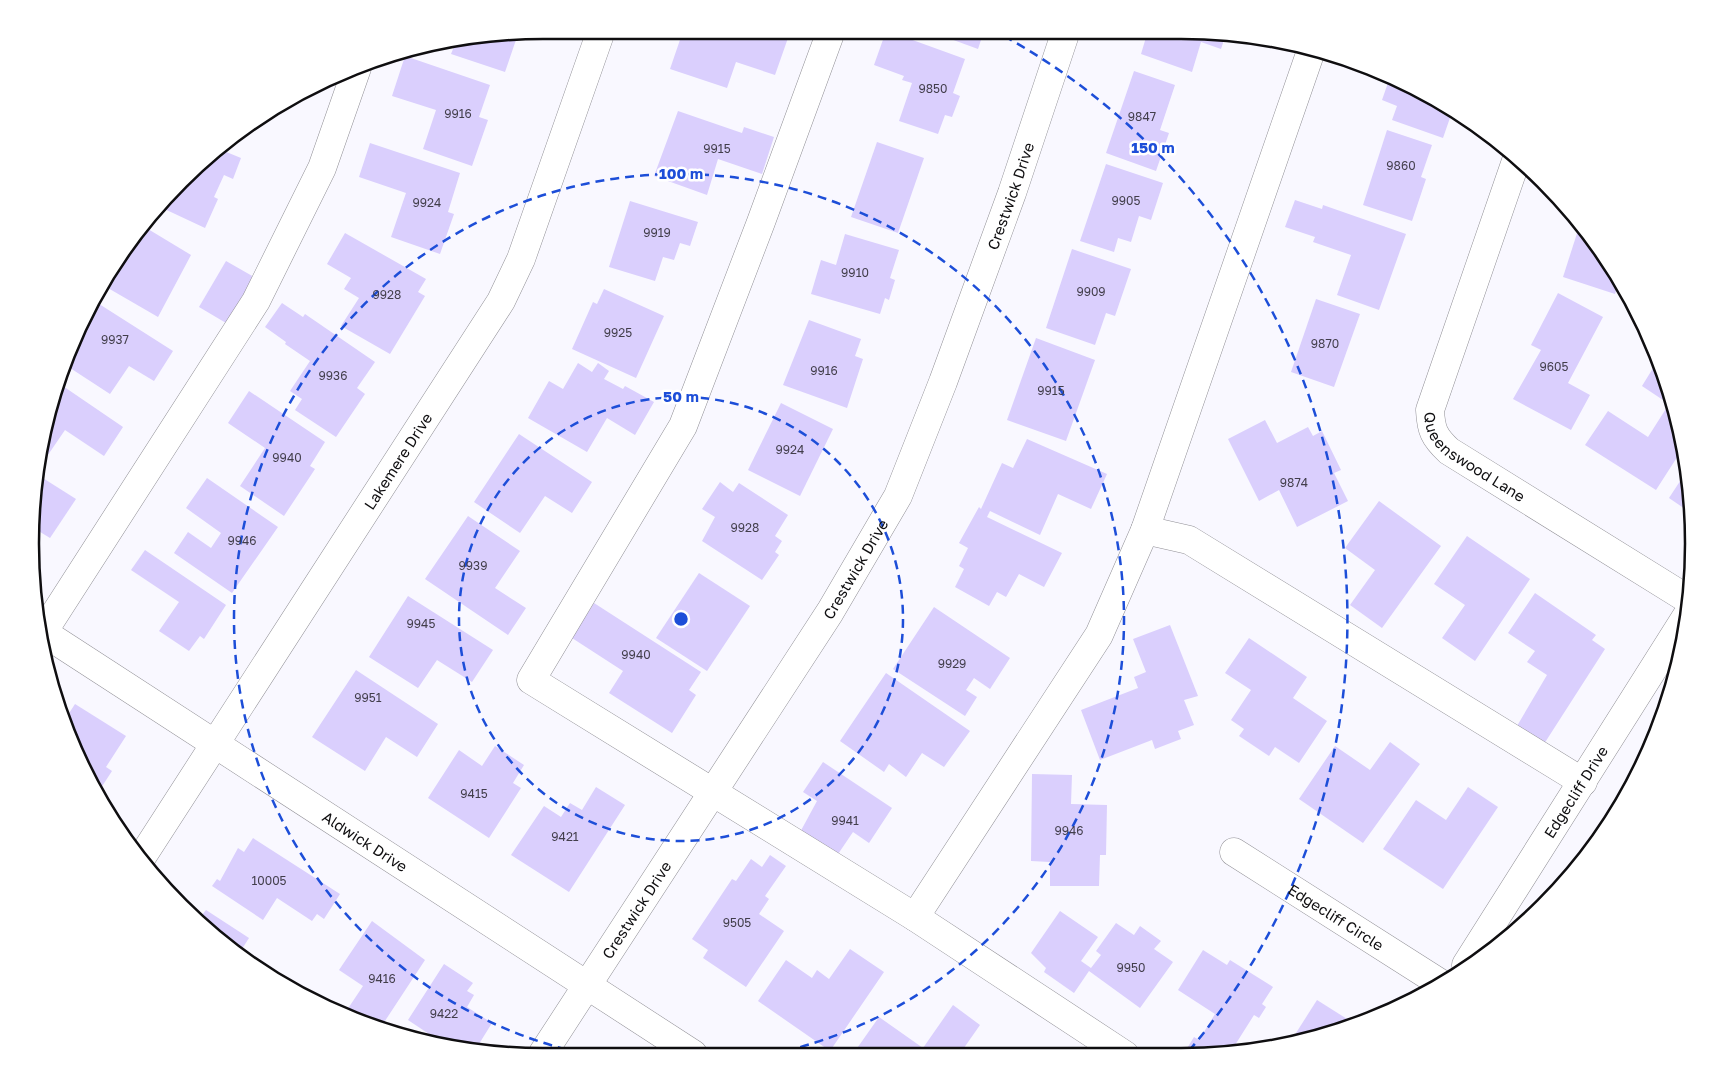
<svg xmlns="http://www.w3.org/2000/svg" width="1724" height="1087" font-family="'Golos Text',sans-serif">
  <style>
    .building { fill: #dacffd }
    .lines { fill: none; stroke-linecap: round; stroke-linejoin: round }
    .minor-casing { stroke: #919096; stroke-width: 29 }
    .minor { stroke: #fff; stroke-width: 28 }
    .ring { fill: none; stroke: #1d4ed8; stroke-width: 2.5; stroke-dasharray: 9 6 }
    .labels { text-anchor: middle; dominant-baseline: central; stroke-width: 5; stroke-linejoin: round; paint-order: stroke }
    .number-label { font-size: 12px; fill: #423e4b }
    .street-label { font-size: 15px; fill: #0f0e10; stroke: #fff }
    .rim { fill: none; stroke: #0f0e10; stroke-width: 2.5 }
    .centre { fill: #1d4ed8; stroke: #fff; stroke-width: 2.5 }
    .ring-label { font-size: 15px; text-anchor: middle; font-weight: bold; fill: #1d4ed8; stroke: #fff; stroke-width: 5; stroke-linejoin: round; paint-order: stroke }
  </style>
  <rect width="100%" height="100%" fill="#f9f8ff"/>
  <g class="building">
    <path d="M476,34H518L505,72L451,54L455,44L447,41Z"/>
    <path d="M682,34H777L788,38L775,75L736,62L727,88L670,69Z"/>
    <path d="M885,34H896L965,59L953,93L960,96L952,117L945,115L938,134L899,121L912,83L902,80L904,76L874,65Z"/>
    <path d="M937,34H983L978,49Z"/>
    <path d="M1147,34H1226L1221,49L1201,42L1192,72L1141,54Z"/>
    <path d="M405,56L490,85L479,117L488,120L472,166L423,149L436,110L392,96Z"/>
    <path d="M1134,71L1175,85L1160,130L1169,133L1156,171L1106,153Z"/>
    <path d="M1390,77L1452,112L1443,138L1392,120L1397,106L1382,100Z"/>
    <path d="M678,111L742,133L744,127L774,137L762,174L718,159L707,195L654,176Z"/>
    <path d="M1387,130L1432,145L1421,177L1426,179L1412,221L1363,205Z"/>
    <path d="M877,142L924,158L898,233L851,217Z"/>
    <path d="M370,143L460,173L448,212L454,214L440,254L391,237L406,193L359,177Z"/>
    <path d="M219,149L241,158L233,179L224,175L214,197L218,199L205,228L158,206L181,180Z"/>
    <path d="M1106,164L1163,183L1151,220L1139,216L1131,242L1118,238L1114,252L1080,241Z"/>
    <path d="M1295,200L1322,209L1323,205L1406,234L1379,310L1337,295L1351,255L1313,242L1315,237L1285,227Z"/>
    <path d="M630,201L698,222L690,246L680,243L674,260L663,257L655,281L609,267Z"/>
    <path d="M1580,224L1620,279L1615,294L1563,277Z"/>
    <path d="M143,226L191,255L158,317L101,284L122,252L126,254Z"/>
    <path d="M345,233L426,279L418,292L425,296L390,354L341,326L359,298L344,289L351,278L327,264Z"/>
    <path d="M845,234L899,250L890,278L895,280L889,300L885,298L880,314L811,294L821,260L836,265Z"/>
    <path d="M1072,249L1131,269L1115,316L1106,313L1095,345L1046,328Z"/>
    <path d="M226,261L254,277L226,323L199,307Z"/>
    <path d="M604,289L664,316L636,378L572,349L593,302L597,304Z"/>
    <path d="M1558,293L1603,317L1568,383L1590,395L1571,430L1513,399L1541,350L1531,345Z"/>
    <path d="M1316,299L1360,314L1334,387L1291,372Z"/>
    <path d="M96,302L173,351L154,381L129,366L110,394L64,364L81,327Z"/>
    <path d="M282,303L303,317L305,314L375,362L357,388L365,394L336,437L295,410L302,399L290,391L310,361L285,344L286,342L265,327Z"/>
    <path d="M809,320L861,339L855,356L863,359L847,408L783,385Z"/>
    <path d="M1036,338L1095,360L1066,441L1007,420Z"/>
    <path d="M1658,360L1667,379L1683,448L1656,490L1585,445L1608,411L1648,437L1669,404L1642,386Z"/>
    <path d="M578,363L592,372L598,363L609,371L604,379L623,389L625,386L654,402L635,435L607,418L587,452L528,418L549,381L563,389Z"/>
    <path d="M57,382L123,427L104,456L65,430L39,468Z"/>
    <path d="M249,391L325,442L310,466L315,469L284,516L240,486L265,448L228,423Z"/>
    <path d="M781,403L833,429L800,496L748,470Z"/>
    <path d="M1265,420L1277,443L1308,427L1313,436L1322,431L1341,470L1334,473L1348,501L1297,527L1279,490L1259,501L1228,439Z"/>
    <path d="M519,434L592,482L572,513L545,496L520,533L474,502Z"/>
    <path d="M1027,439L1107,474L1091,509L1058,494L1040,535L990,511L987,517L1062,553L1044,587L1019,574L1006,597L997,592L989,606L955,587L964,569L959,566L968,548L959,543L979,507L981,509L1002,463L1013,468Z"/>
    <path d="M1688,469L1690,477L1691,513L1669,498Z"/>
    <path d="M38,475L76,499L50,538L32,527L31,510Z"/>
    <path d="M207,478L278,527L232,593L174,553L188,532L211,548L221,533L186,508Z"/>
    <path d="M720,482L733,492L739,483L788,515L775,536L782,541L775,552L779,555L762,580L702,541L715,517L702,509Z"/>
    <path d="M1379,501L1441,546L1382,628L1350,605L1375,570L1345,548Z"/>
    <path d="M468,516L520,551L495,588L526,608L508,635L425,579Z"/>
    <path d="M1467,536L1530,579L1475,661L1442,638L1465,605L1434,584Z"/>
    <path d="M145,550L226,605L204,639L200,636L189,651L159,631L179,602L131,570Z"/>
    <path d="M699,573L750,606L707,671L656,638Z"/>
    <path d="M1535,593L1596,635L1592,640L1605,649L1544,744L1517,726L1547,675L1527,662L1535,651L1508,633Z"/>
    <path d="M408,596L493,650L472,682L437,660L418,688L369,657Z"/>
    <path d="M594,603L701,672L689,690L696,695L672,733L609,693L623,671L572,638Z"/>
    <path d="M934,607L1010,658L990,689L974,678L966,690L977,697L965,716L893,669Z"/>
    <path d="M1170,625L1198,696L1184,700L1194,725L1178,731L1181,739L1155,749L1152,740L1100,760L1081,710L1138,688L1134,677L1146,672L1133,639Z"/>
    <path d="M1249,638L1307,677L1293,698L1327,721L1299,763L1275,747L1269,756L1239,736L1244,729L1231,720L1251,690L1225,673Z"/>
    <path d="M356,670L438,724L417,757L386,737L365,771L312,737Z"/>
    <path d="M886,673L970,731L944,767L922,753L906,777L889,764L884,772L840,741Z"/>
    <path d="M75,704L126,736L106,767L112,771L97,794L83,770L64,721Z"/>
    <path d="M1390,742L1420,764L1363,843L1299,799L1335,746L1370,770Z"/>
    <path d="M495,746L524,765L513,783L521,788L489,838L428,798L459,750L482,766Z"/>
    <path d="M823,762L892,808L869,843L853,832L834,860L798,836L817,801L803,792Z"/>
    <path d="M1032,774L1072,775L1071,804L1107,805L1106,855H1100L1099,886H1050V862L1031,861Z"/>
    <path d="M596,787L625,805L569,892L511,855L544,806L561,817L570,803L582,810Z"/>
    <path d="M1468,787L1498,807L1443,889L1383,849L1416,800L1446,820Z"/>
    <path d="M253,838L340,894L324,919L317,914L312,921L277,898L263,920L212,886L217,879L220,881L238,848L244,852Z"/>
    <path d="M770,855L786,866L765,896L769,899L759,914L784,931L746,987L703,958L708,950L692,939L732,879L736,881L751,859L762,867Z"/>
    <path d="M206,910L249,938L238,955L231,951L198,920Z"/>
    <path d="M1060,911L1098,937L1081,961L1091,968L1101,955L1096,951L1116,923L1134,935L1140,926L1161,941L1154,949L1173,962L1140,1008L1089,971L1074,993L1044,972L1046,968L1031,953Z"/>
    <path d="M372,921L425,960L381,1027L343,1016L363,986L339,970Z"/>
    <path d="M850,949L884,972L830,1051L758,1001L786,960L812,978L817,970L829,979Z"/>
    <path d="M1203,950L1227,965L1230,960L1273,987L1262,1004L1266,1007L1259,1018L1254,1015L1230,1053L1214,1056H1188L1186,1054V1050L1194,1037L1199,1040L1215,1014L1178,990Z"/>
    <path d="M444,964L473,983L467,991L474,995L467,1007L492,1023L474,1052L440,1043L441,1042L408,1020Z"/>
    <path d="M1317,1000L1355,1024L1314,1039L1289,1044Z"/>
    <path d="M953,1005L980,1025L959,1055L853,1054L879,1017L923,1048Z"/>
    <path d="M1025,1047L1038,1055H1020Z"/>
  </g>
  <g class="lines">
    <g class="minor-casing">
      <g id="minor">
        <path d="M830,34L761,222L683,426L531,680L915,917L1099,635L1145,530L1311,51"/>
        <path id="s1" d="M1517,158L1430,410C1431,430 1434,437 1449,451L1689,600"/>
        <path d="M1145,530L1189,540L1583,782"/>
        <path id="s2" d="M38,629L693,1054"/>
        <path d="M40,637L256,301L322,168L357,68"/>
        <path id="s3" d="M1234,852L1440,983"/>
        <path id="s4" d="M140,860L501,301L521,259L600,34"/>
        <path d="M915,917L1125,1055"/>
        <path id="s5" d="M1466,965L1686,617"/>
        <path id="s6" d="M543,1053L830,612L898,496L943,382L1012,193L1065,34"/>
      </g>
    </g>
    <use href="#minor" class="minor"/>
  </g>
  <g class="ring">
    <circle cx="681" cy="619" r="222"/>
    <path d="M581 1053A445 445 0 1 1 777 1053"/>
    <path d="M56 385A667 667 0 0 1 148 218M1004 36A667 667 0 0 1 1188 1052"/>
  </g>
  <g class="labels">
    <g class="number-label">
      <text x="933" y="88">9850</text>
      <text x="458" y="113">9916</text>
      <text x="1142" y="116">9847</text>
      <text x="717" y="148">9915</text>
      <text x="1401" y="165">9860</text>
      <text x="1126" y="200">9905</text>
      <text x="427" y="202">9924</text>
      <text x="657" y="232">9919</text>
      <text x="855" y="272">9910</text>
      <text x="1091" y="291">9909</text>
      <text x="387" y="294">9928</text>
      <text x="618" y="332">9925</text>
      <text x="115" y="339">9937</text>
      <text x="1325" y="343">9870</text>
      <text x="1554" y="366">9605</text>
      <text x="824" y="370">9916</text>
      <text x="333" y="375">9936</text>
      <text x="1051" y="390">9915</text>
      <text x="790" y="449">9924</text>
      <text x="287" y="457">9940</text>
      <text x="1294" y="482">9874</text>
      <text x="745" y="527">9928</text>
      <text x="242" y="540">9946</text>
      <text x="473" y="565">9939</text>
      <text x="421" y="623">9945</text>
      <text x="636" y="654">9940</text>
      <text x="952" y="663">9929</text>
      <text x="368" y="697">9951</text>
      <text x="474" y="793">9415</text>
      <text x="845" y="820">9941</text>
      <text x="1069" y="830">9946</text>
      <text x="565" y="836">9421</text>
      <text x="269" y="880">10005</text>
      <text x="737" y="922">9505</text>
      <text x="1131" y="967">9950</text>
      <text x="382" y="978">9416</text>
      <text x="444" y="1013">9422</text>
    </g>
    <g class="street-label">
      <text stroke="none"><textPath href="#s6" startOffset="981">Crestwick Drive</textPath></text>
      <text stroke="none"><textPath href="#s1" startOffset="335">Queenswood Lane</textPath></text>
      <text stroke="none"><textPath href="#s4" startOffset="475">Lakemere Drive</textPath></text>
      <text stroke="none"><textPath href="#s6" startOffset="576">Crestwick Drive</textPath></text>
      <text stroke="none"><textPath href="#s5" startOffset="205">Edgecliff Drive</textPath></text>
      <text stroke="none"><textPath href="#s2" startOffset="390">Aldwick Drive</textPath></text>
      <text stroke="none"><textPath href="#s6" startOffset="171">Crestwick Drive</textPath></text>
      <text stroke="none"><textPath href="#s3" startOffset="121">Edgecliff Circle</textPath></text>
    </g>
  </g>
  <path d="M0 0H1724V1087H0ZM543 39H1181A504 504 0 0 1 1685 543V544A504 504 0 0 1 1181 1048H543A504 504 0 0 1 39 544V543A504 504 0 0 1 543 39Z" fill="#fff" fill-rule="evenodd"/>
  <path class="rim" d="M543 39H1181A504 504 0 0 1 1685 543V544A504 504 0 0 1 1181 1048H543A504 504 0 0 1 39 544V543A504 504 0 0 1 543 39Z"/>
  <circle cx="681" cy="619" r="8" class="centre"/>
  <g class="ring-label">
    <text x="1153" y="153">150 m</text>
    <text x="681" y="179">100 m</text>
    <text x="681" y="402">50 m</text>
  </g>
</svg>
